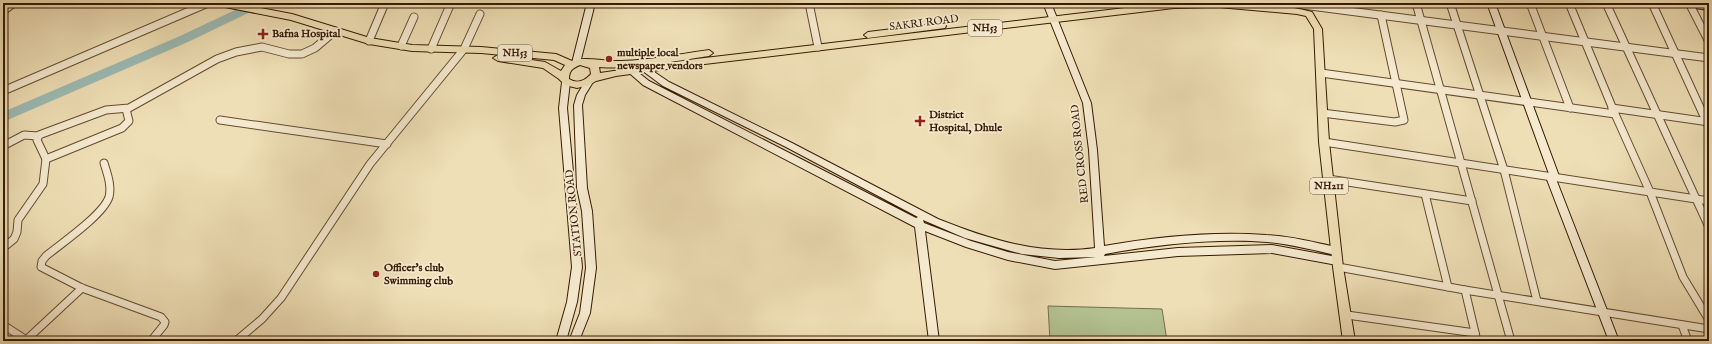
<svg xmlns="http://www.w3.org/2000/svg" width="1712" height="344" font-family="'IM FELL English',serif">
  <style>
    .green { fill: #b4c392; stroke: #766e4a }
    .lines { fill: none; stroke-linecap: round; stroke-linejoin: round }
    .river { fill: #9cbbb5; fill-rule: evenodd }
    .street-casing { stroke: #654b2f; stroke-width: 9 }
    .secondary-casing { stroke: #371a02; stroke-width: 2 }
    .primary-casing { stroke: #371a02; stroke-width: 2 }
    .street { stroke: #f5ead0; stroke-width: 7 }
    .secondary { fill: #f5ead0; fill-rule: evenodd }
    .primary { fill: #efdfb6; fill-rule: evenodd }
    .poi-dot { fill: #8f2418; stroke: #f5ead0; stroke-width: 1.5 }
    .labels { text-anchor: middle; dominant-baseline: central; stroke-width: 3.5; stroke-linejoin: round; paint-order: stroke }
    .shield { fill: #f5ead0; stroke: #705840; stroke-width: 1 }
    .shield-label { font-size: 10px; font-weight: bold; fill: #371a02 }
    .street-label { font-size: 11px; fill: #371a02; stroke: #f5ead0 }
    .poi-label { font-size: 11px; font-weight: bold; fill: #371a02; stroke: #f5ead0; text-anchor: start }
  </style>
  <rect width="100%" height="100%" fill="#efdfb6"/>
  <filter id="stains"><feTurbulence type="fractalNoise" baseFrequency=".005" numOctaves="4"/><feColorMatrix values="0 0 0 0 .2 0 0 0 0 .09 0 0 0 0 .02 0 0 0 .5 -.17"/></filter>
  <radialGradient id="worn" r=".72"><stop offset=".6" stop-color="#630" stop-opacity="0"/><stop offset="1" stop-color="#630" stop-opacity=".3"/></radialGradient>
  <path class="green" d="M1048,306L1162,309L1167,341H1050Z"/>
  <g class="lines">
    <path class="river" d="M250,3H265L263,6L188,42L3,122V112L180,36Z"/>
    <g class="street-casing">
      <g id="street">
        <path d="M809,3L818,47"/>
        <path d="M1416,3L1511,341"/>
        <path d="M1450,3L1504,170L1537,301"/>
        <path d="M1530,3L1570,108"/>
        <path d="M1569,3L1615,114L1650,192L1683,277L1709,320"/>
        <path d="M1606,3L1709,227"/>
        <path d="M1652,3L1709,127"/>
        <path d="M1689,3L1709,42"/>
        <path d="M1303,5L1709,58"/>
        <path d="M3,11L14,3"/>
        <path d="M369,41L385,3"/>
        <path d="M401,46L414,17"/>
        <path d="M431,49L451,3"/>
        <path d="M1321,73L1615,114"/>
        <path d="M3,91L208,3"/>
        <path d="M1612,108L1709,122"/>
        <path d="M1322,113L1395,122L1404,120L1381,15"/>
        <path d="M220,120L387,144"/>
        <path d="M1324,142L1709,201"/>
        <path d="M3,146L24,135L38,136"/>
        <path d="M46,159L122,128L129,121L126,109"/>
        <path d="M104,163C107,173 112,186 109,197C103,215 62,243 46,256L42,261L41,267L82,288L161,317L165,322L164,325L151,341"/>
        <path d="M1328,179L1472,201"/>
        <path d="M1425,194L1448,287"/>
        <path d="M3,248L14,239L17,232L18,220L43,184L46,159L37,140L39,135L106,110L129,108L217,59L236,52L262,47L289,54H302L315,48L335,31"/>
        <path d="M1338,267L1465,290L1709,329"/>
        <path d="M1465,290L1477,341"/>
        <path d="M1347,315L1475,333"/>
        <path d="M3,325L28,341"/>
        <path d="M1682,325L1688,341"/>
        <path d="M25,341L82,288"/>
        <path d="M236,341L262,319L281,298L370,164L464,49L480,14"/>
      </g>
    </g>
    <g class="secondary-casing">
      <g id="secondary">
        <path d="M587,3H595L580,63L576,66L572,63Z"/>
        <path d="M1043,3H1051L1091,103L1097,150L1104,246C1155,237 1214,231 1266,235C1290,236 1313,242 1336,247L1339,248L1341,251L1339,254L1336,255C1313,250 1290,244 1267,242C1216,238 1155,245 1105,254L1104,256L1178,248L1272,245L1337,257L1340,258L1342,261L1340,264L1337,265L1272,253L1178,256L1055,269L1008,260L966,247L925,231L939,341H929L915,227L643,85L627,71L628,69H634L649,81L916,218L918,217L786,147L663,86L640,69L644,66L647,67L669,82L792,143L938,219C988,239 1040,256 1095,248L1089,150L1083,103ZM923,220L965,238L1022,254L1059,258L1096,257L1055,261L1008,252L971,241L924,223Z"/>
        <path d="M1487,3H1495L1559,176L1556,179L1619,341H1609L1546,177L1549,174Z"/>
        <path d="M566,79L570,82L567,108L582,267L577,302L566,341H556L567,302L572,267L559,108L562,82Z"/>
        <path d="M589,79L593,82L585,95L582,105L587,188L592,211L596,268L590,313L579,341H569L580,313L586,268L582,211L577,188L574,105L577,95L586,80Z"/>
      </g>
    </g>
    <g class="primary-casing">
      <g id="primary">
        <path d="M204,3H235L292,14L370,38L412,45L481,47L556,54L572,61C586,56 605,62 621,61C650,60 680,54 709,50L713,53L709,56C673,61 635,70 599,67L600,73L696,59L1167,3C1213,3 1268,0 1312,12L1322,29L1329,142L1343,267L1355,341H1343L1333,267L1319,142L1314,29L1306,16L1297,14L1218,7L1174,8L696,65L616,76L596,81L589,85L577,88L565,85L559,79L543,68L498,61L493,58L498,55L545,62L561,71L565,65L554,60L481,53L412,51L369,44L291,20L225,7L208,6ZM580,65L590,68L591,74C585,81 577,84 569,79C569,70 573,68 580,65Z"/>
        <path d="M1676,3L1709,4V10L1680,6Z"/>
        <path d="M942,23L945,24L946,26L945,28L868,38L864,35L868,32Z"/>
      </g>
    </g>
    <use href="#street" class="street"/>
    <use href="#secondary" class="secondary"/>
    <use href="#primary" class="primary"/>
  </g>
  <g class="poi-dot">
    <path d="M261 28h4v4h4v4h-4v4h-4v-4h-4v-4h4z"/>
    <circle cx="609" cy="59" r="4"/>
    <path d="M918 115h4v4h4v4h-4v4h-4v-4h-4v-4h4z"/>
    <circle cx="376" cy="274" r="4"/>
  </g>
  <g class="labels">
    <g class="shield">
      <rect x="968" y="20" width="34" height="16" rx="3"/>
      <rect x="498" y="45" width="34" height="16" rx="3"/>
      <rect x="1310" y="178" width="38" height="16" rx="3"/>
    </g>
    <g class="shield-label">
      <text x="985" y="28">NH53</text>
      <text x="515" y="53">NH53</text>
      <text x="1329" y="186">NH211</text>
    </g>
    <g class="street-label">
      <text transform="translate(924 23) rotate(-7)">SAKRI ROAD</text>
      <text transform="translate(1080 154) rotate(-96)">RED CROSS ROAD</text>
      <text transform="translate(574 213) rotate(-96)">STATION ROAD</text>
    </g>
    <g class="poi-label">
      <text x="272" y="34">Bafna Hospital</text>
      <text x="617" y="53">multiple local<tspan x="617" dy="13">newspaper vendors</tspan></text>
      <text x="929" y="115">District<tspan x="929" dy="13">Hospital, Dhule</tspan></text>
      <text x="384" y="268">Officer's club<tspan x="384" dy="13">Swimming club</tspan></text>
    </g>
  </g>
  <rect width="1712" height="344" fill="none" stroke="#efdfb6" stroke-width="16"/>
  <rect x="4" y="4" width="1704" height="336" fill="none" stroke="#371a02" stroke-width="2"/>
  <rect x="8" y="8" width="1696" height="328" fill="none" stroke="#371a02"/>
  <rect width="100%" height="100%" filter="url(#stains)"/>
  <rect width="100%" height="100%" fill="url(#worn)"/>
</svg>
